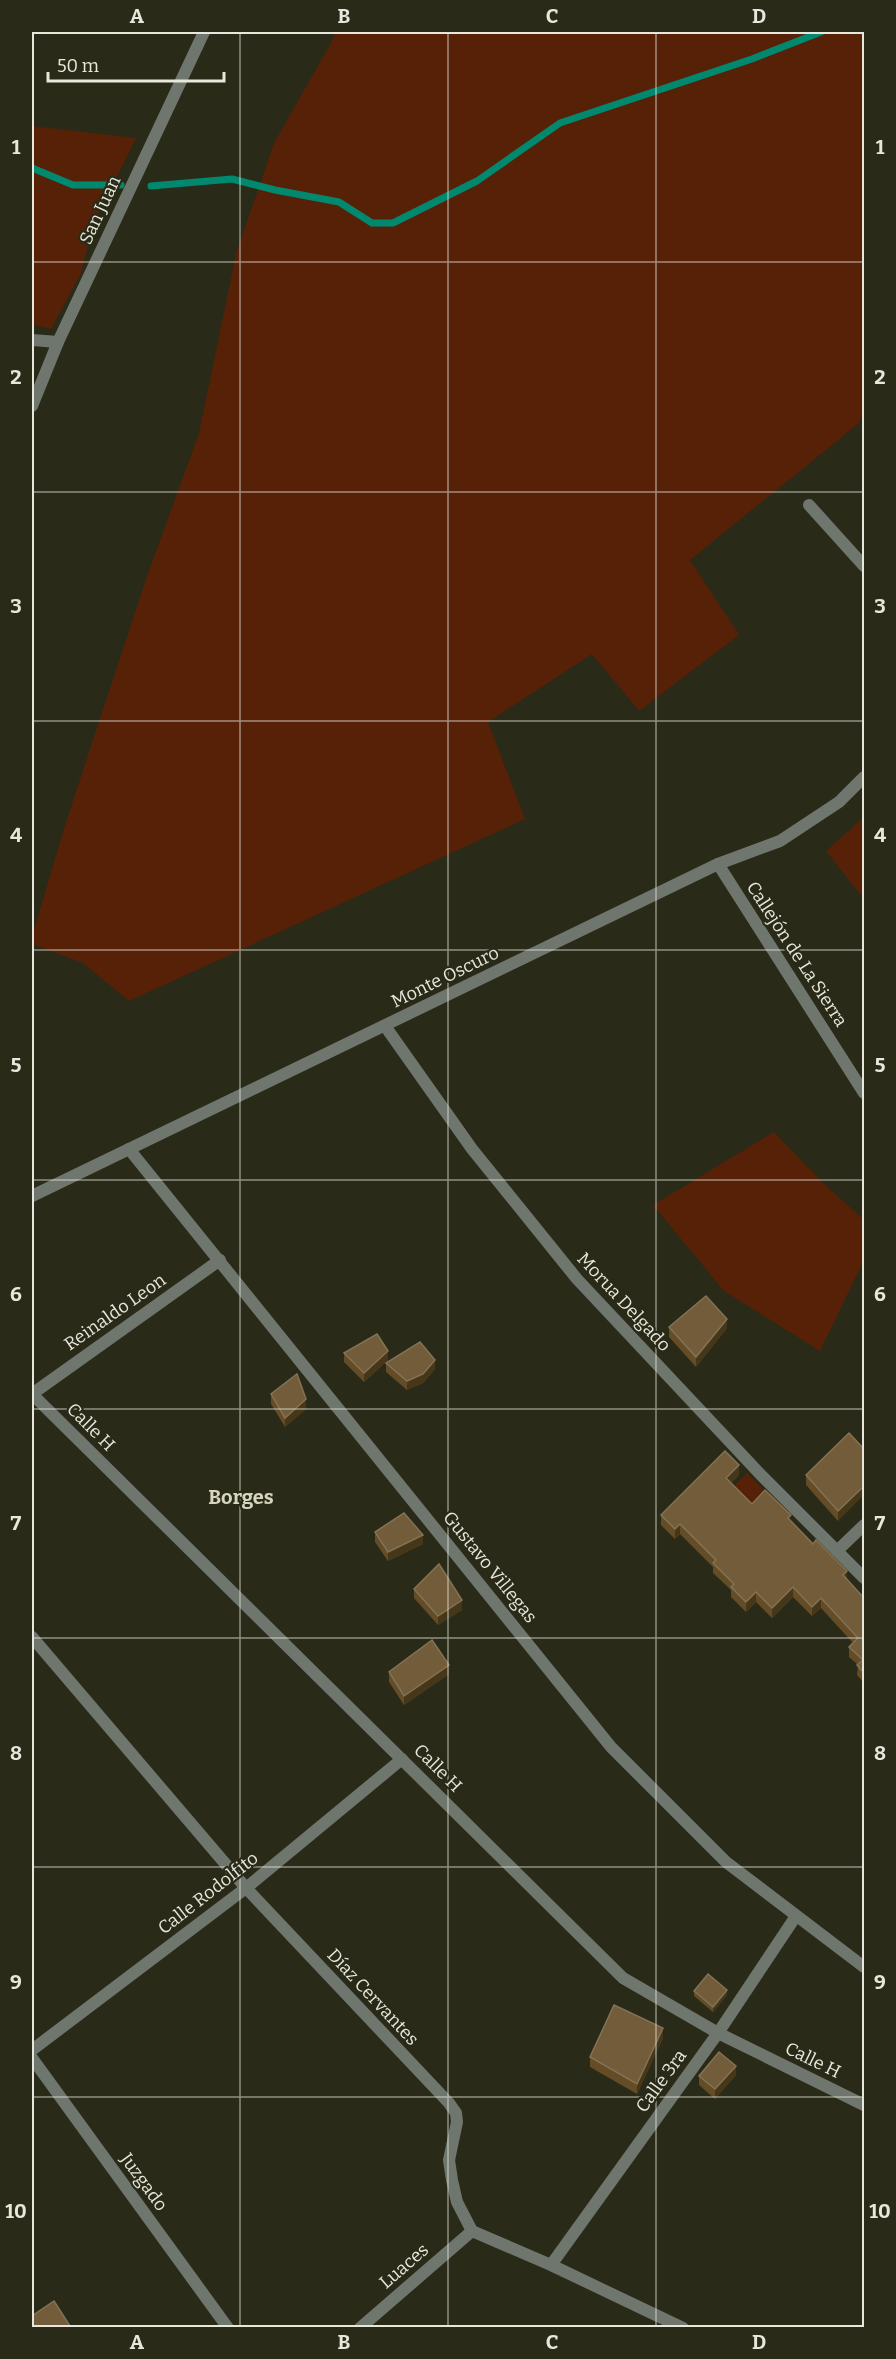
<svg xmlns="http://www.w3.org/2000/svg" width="896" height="2359" font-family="Bitter,serif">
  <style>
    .green { fill: #562107 }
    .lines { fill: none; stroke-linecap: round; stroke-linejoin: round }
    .stream { stroke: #00896f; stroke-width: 7 }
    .minor { stroke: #6f766e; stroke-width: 12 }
    .wall { fill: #644c27 }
    .shaded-wall { fill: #473719 }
    .building { fill: #725c3a; stroke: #847254; stroke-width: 1.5 }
    .grid { fill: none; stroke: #e7e7dc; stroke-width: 1.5; stroke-opacity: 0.55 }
    .labels { text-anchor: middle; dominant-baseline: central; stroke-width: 4.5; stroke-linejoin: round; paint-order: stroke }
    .street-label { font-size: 18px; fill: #e7e7dc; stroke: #2a2a18 }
    .neighbourhood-label { font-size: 20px; font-weight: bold; fill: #d6d6c0; stroke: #2a2a18 }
    .neatline { fill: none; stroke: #e7e7dc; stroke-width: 2 }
    .grid-label { font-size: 20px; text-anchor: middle; font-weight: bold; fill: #e7e7dc }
  </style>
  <rect width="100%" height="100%" fill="#2a2a18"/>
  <g class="green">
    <path d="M335,32H864V182L861,184L864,195V410L859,423L690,560L739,635L639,711L592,654L488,722L525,819L129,1001L83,963L32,944V936L66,822L146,579L199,433L236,254L274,143L331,43Z"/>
    <path d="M32,126L136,138L93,225L81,273L51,329L32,324Z"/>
    <path d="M864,817V899L826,851Z"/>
    <path d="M774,1132L824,1184L864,1220V1260L820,1351L724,1291L653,1205Z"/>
    <path d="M747,1473L765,1491L747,1509L729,1491Z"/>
  </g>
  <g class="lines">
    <g class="stream">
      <path d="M32,168L73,185H121"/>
      <path d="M151,186L232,179L275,190L339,202L372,223H393L477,181L560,123L752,59L821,32"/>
    </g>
    <g class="minor">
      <path d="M32,340L58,342"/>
      <path d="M32,406L58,342L204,32"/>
      <path d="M809,505L864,566"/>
      <path d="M718,864L864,1093"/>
      <path d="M385,1026L472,1149L577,1279L760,1474L864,1578"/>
      <path d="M129,1149L611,1747L726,1862L864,1967"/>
      <path d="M32,1196L718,864L780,841L839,802L864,777"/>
      <path d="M32,1394L623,1978L718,2033L864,2105"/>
      <path d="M32,1394L220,1260"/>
      <path d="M837,1551L864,1525"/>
      <path d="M32,1637L246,1888L449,2103L456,2113L457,2122L449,2160L452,2180L457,2202L472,2231L551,2265L683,2328"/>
      <path d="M32,2050L246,1888L402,1759"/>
      <path d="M32,2058L228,2328"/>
      <path d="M551,2265L718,2033L796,1916"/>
      <path d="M360,2328L472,2231"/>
    </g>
  </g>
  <g class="wall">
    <path d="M669,1327L727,1328L696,1367L669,1337Z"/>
    <path d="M344,1353L388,1360L364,1382L344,1362Z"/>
    <path d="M386,1363L435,1369L423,1383L407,1390L386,1372Z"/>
    <path d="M271,1394L306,1409L285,1427L271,1404Z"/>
    <path d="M849,1433L838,1521L806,1485V1475Z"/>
    <path d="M739,1475L731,1483L752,1504L791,1521L864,1598V1683L857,1675L858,1665L849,1657V1647L853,1643L821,1608L812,1616L793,1597L772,1618L756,1602L746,1612L731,1597V1590L713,1573V1567L680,1534L675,1539L661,1525V1515Z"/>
    <path d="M375,1532L423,1544L388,1561L375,1542Z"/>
    <path d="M414,1589L462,1610L438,1625L414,1598Z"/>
    <path d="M389,1672L449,1674L404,1705L389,1682Z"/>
    <path d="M694,1991L727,1995L713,2012L694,1996Z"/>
    <path d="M663,2038L637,2094L590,2067V2057Z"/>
    <path d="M736,2075L715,2099L699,2085V2076Z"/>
  </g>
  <g class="shaded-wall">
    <path d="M727,1319V1328L696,1367V1357Z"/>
    <path d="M388,1351V1360L364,1382V1373Z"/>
    <path d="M435,1360V1369L423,1383L407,1390V1381Z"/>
    <path d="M306,1399V1409L285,1427V1418Z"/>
    <path d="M739,1465V1475L726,1488V1478Z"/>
    <path d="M864,1486V1495L838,1521V1511Z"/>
    <path d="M680,1524V1534L675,1539V1529Z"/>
    <path d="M423,1535V1544L388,1561V1552Z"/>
    <path d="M847,1571V1581L843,1575Z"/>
    <path d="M793,1587V1597L772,1618V1608Z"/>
    <path d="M756,1592V1602L746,1612V1602Z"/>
    <path d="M821,1598V1608L812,1616V1607Z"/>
    <path d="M462,1600V1610L438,1625V1616Z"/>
    <path d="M449,1665V1674L404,1705V1696Z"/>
    <path d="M727,1990V1995L713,2012V2007Z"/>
    <path d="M663,2028V2038L637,2094V2084Z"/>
    <path d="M736,2066V2075L715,2099V2089Z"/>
  </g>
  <g class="building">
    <path d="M706,1296L727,1319L696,1357L669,1327Z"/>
    <path d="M377,1334L388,1351L364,1373L344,1353Z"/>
    <path d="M420,1342L435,1360L423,1374L407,1381L386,1363Z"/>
    <path d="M297,1374L306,1399L285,1418L271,1394Z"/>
    <path d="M849,1433L864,1449V1486L838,1511L806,1475Z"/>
    <path d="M725,1451L739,1465L726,1478L752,1504L765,1490L791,1515L788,1518L813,1544L816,1540L847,1571L843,1575L864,1598V1673L857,1665L863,1660L849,1647L858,1638L821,1598L812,1607L793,1587L772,1608L756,1592L746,1602L731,1587L734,1584L713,1563L716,1560L680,1524L675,1529L661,1515Z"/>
    <path d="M404,1513L423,1535L388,1552L375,1532Z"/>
    <path d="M439,1564L462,1600L438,1616L414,1589Z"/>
    <path d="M432,1640L449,1665L404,1696L389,1672Z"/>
    <path d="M708,1974L727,1990L713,2007L694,1991Z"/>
    <path d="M614,2005L663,2028L637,2084L590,2057Z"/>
    <path d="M719,2052L736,2066L715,2089L699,2076Z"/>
    <path d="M54,2301L70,2326L67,2328H32V2316Z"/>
  </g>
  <path class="grid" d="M240,32V2328M448,32V2328M656,32V2328M32,262H864M32,492H864M32,721H864M32,950H864M32,1180H864M32,1409H864M32,1638H864M32,1867H864M32,2097H864"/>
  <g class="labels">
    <g class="street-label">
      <text transform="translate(100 210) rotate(-65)">San Juan</text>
      <text transform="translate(797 954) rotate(57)">Callejón de La Sierra</text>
      <text transform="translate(445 977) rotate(-26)">Monte Oscuro</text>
      <text transform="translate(624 1302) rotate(47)">Morua Delgado</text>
      <text transform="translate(115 1312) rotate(-35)">Reinaldo Leon</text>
      <text transform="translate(91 1427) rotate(45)">Calle H</text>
      <text transform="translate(490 1567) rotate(51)">Gustavo Villegas</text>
      <text transform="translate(438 1768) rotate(45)">Calle H</text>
      <text transform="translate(208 1893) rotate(-38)">Calle Rodolfito</text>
      <text transform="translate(373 1997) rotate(47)">Díaz Cervantes</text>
      <text transform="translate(813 2060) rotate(26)">Calle H</text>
      <text transform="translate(661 2081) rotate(-54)">Calle 3ra</text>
      <text transform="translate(144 2182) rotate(54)">Juzgado</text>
      <text transform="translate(404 2266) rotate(-41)">Luaces</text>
    </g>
    <g class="neighbourhood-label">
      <text x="241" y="1497">Borges</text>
    </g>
  </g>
  <rect width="896" height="2359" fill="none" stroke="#2a2a18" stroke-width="66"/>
  <path d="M48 72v9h176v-9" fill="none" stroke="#e7e7dc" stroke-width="3"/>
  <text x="57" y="72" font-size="18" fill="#e7e7dc" stroke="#2a2a18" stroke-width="4.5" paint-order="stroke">50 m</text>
  <rect x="33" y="33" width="830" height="2293" class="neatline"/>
  <g class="grid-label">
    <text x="137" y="23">A</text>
    <text x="344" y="23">B</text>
    <text x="552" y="23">C</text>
    <text x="759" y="23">D</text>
    <text x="16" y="154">1</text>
    <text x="880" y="154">1</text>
    <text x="16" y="384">2</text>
    <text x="880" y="384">2</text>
    <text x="16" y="613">3</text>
    <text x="880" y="613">3</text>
    <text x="16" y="842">4</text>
    <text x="880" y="842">4</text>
    <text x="16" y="1072">5</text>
    <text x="880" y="1072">5</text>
    <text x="16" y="1301">6</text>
    <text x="880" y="1301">6</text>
    <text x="16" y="1530">7</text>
    <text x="880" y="1530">7</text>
    <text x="16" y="1760">8</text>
    <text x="880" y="1760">8</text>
    <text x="16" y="1989">9</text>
    <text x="880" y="1989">9</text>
    <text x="16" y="2218">10</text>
    <text x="880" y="2218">10</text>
    <text x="137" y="2349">A</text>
    <text x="344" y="2349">B</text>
    <text x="552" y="2349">C</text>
    <text x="759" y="2349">D</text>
  </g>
</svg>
